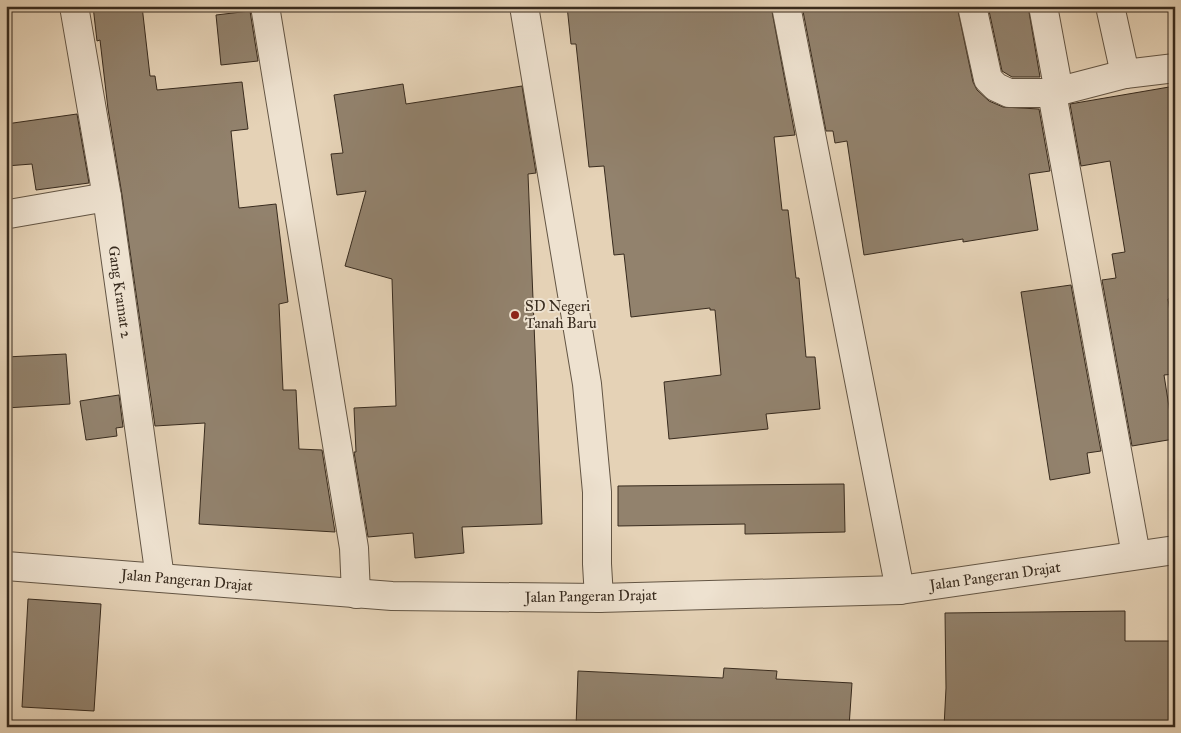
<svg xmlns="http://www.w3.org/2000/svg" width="1181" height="733" font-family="'IM FELL Great Primer',serif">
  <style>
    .building { fill: #92826d; stroke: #382b1e }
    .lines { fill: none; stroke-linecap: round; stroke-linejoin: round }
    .minor-casing { stroke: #635544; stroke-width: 30 }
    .tertiary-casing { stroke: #635544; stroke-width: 30 }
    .minor { stroke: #eee2d0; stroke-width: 28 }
    .tertiary { stroke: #eee2d0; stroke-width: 28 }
    .poi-dot { fill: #8f2418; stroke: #eee2d0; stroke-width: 2 }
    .labels { text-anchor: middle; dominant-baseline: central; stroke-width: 4; stroke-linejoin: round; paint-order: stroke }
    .street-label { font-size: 15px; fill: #382b1e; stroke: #eee2d0 }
    .poi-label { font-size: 15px; fill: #382b1e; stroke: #eee2d0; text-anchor: start }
  </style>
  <rect width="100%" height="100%" fill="#e5d2b6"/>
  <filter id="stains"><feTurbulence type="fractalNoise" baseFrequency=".004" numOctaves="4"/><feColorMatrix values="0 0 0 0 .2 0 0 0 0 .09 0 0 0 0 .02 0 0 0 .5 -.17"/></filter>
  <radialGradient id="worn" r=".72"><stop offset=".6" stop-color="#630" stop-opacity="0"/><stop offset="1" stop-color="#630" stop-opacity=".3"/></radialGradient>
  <g class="building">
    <path d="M93,6H142L150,76H155L157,90L242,82L248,129L231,131L239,208L276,204L288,302L279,304L283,390H296L299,449L322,450L335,532L199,524L205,423L155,426L122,195L108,109L100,40L97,41Z"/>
    <path d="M567,6H771L795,135L774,137L782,210H788L796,278H799L806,357H815L820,409L766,414L768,429L669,439L664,382L721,375L715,310H710V308L631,317L624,254L614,255L604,166L589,167L576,44H571Z"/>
    <path d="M802,6H957L973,82L977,90L989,101L1003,107L1039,109L1050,171L1029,174L1038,230L963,242V239L864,255L847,141L835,143L833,131H826Z"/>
    <path d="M988,6H1028L1040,77H1012L1002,71Z"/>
    <path d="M250,11L258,61L221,65L216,15Z"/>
    <path d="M403,84L406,104L522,86L536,173L528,174L542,524L462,527L464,553L415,558L413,533L368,537L354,452H356L354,408L396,406L392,279L345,266L366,191L337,195L331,154L343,153L334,95Z"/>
    <path d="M1175,86V298L1168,299L1175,344V374L1164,375L1174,439L1132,446L1102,280L1116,278L1112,254L1125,252L1110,161L1081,166L1070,104Z"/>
    <path d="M77,114L89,183L36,190L32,164L6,166V124Z"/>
    <path d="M1071,285L1101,451L1087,453L1090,473L1050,480L1021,292Z"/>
    <path d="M66,354L70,404L6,408V357Z"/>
    <path d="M119,395L123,427L116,428L117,436L86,440L80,401Z"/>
    <path d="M844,484L845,532L745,534V524L618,526V486Z"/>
    <path d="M28,599L101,604L94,711L22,707Z"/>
    <path d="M1125,611V641H1175V727H944L946,688L945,613Z"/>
    <path d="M724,668L777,671L776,679L852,683L849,727H576L578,671L723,678Z"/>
  </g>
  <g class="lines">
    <g class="minor-casing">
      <g id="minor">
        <path d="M74,6L107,197L160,578"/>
        <path d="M265,6L354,548L356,594"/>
        <path d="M524,6L587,384L597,492V564L599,598"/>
        <path d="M786,6L900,590"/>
        <path d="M972,6L988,79L996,87L1009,93H1052L1125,74L1175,68"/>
        <path d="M1043,6L1059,92"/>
        <path d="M1110,6L1125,74"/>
        <path d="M1052,93L1136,555"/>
        <path d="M9,214L107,197"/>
      </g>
    </g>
    <g class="tertiary-casing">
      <path id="tertiary" d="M6,566L392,596L599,598L900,590L1175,550"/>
    </g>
    <use href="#minor" class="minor"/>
    <use href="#tertiary" class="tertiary"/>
  </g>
  <circle class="poi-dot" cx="515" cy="315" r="5"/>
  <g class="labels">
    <g class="street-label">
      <text transform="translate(120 292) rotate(82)">Gang Kramat 2</text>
      <text transform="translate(995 576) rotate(-8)">Jalan Pangeran Drajat</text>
      <text transform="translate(187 580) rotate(5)">Jalan Pangeran Drajat</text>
      <text transform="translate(591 596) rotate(-1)">Jalan Pangeran Drajat</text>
    </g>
    <g class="poi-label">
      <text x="525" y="306">SD Negeri<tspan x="525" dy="17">Tanah Baru</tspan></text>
    </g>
  </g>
  <rect width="1181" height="733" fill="none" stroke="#e5d2b6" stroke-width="25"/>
  <rect x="8" y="8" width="1166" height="718" fill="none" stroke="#382b1e" stroke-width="2.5"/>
  <rect x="12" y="12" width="1156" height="708" fill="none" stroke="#382b1e"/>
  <rect width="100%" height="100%" filter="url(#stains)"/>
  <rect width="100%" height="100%" fill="url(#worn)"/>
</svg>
